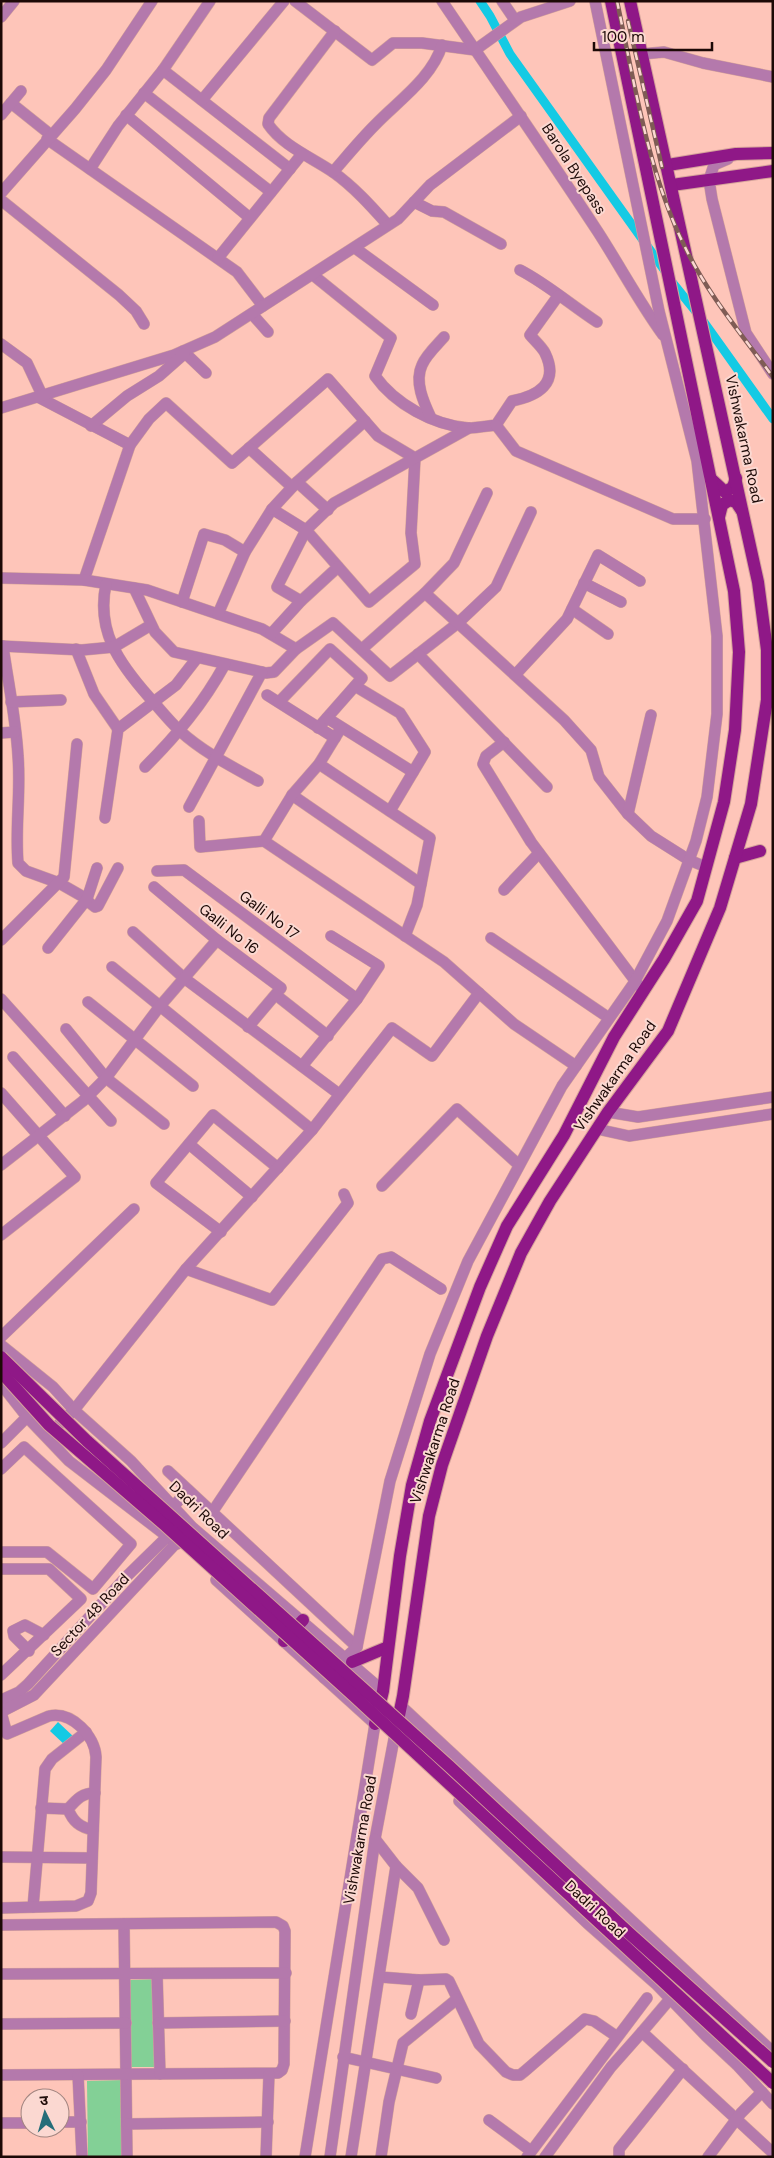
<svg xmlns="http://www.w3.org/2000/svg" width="774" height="2158" font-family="'DM Sans','Noto Sans Devanagari',sans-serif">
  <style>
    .green { fill: #83d096 }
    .water { fill: #14cae4 }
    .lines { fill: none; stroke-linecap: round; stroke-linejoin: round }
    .canal { stroke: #14cae4; stroke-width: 9 }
    .minor-casing { stroke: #d5a399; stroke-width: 12 }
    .major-casing { stroke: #d5a399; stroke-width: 14 }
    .minor { stroke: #b479ac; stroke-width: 11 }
    .major { stroke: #8f1887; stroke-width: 12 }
    .rail-casing { stroke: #7f5c55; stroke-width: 4.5 }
    .rail { stroke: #fbd8d1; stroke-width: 2.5; stroke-dasharray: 8; stroke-linecap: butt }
    .major-bridge-casing { stroke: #d5a399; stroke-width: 14; stroke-linecap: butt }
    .major-bridge { stroke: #8f1887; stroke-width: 12 }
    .labels { text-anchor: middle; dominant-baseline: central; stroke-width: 4; stroke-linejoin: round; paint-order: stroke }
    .street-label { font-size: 15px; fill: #1c0906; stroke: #fbd8d1 }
  </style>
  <rect width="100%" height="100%" fill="#fec5b9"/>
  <g class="green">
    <path d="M154,1979L155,2067H130L129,1980Z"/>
    <path d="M122,2080L124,2157H88L87,2081Z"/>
  </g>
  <path class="water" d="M58,1722L75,1738L67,1747L50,1731Z"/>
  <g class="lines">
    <g class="canal">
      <path d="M480,1L490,16L510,54L665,271"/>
      <path d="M672,282L701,318L773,419"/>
    </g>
    <g class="minor-casing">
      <g id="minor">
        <path d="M295,1L372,60L393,43H422L475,50L521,17L570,1"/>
        <path d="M442,1C494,78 547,154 598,232C620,266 639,302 663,335"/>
        <path d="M502,1L515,20"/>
        <path d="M1,17L14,1"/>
        <path d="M335,31L269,118L268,124C283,146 311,157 333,172C354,187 371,206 388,225"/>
        <path d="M642,54L664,52L703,63L773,77"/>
        <path d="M163,70L290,169"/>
        <path d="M144,93L271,192"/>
        <path d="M202,100L284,1"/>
        <path d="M11,103L51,135"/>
        <path d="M1,115L21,91"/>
        <path d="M126,115L250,218"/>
        <path d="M47,139L237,272L263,306"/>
        <path d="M728,159L714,165L709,180L712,199L746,333L773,374"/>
        <path d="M90,169L118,126L163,70L210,1"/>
        <path d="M333,172C347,156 360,140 375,125C398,101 432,78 442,45"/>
        <path d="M1,193L75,109L106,70L152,1"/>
        <path d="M1,200L119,295L136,311L144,324"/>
        <path d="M414,202L432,211L444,212L501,244"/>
        <path d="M355,248L433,305"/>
        <path d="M218,258L302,154"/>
        <path d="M520,270C547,284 571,305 597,322"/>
        <path d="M313,275L391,338L375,376C395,404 433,425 468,428C477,428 487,426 496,425L512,401C537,396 560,384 545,353C542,347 534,340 530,335L558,296"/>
        <path d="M252,314L268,332"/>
        <path d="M1,344L27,363L42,395"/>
        <path d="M183,351L206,373"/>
        <path d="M38,397L130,445L84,580"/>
        <path d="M1,408L174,355L215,337L398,219L430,185L521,116"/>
        <path d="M431,418C424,403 414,382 422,365C426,355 437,345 444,337"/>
        <path d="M496,425L516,451L673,519H705"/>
        <path d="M91,426L127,396L159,376L184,354"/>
        <path d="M130,445L149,419L166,403L232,463L328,379L378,436L415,458L411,533L415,564L369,602L306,530L272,509L245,552"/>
        <path d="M249,448L292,487"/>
        <path d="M297,482L365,421"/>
        <path d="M272,509L297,482L328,510"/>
        <path d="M1,578L84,580L147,590L262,629L296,649L333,623L390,676L458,623L496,587L531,512"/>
        <path d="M584,583L621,602"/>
        <path d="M106,584C96,631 119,663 149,697C159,708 169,721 180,731C203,752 231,766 258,781"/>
        <path d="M134,588L155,632L174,652L266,673L274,672L296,649"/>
        <path d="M425,593L564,720L591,750L599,777L628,814L651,836L689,860L706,867"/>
        <path d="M301,601L277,587L306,530L334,503L469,428"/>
        <path d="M182,602L204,534L225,540L245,552L218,614"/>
        <path d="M572,609L608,634"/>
        <path d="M271,634L301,601L338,567"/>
        <path d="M1,646L82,650L114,647L151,625"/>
        <path d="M3,646C8,682 16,719 18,756C21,792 15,827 18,863L26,871L59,883L87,899"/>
        <path d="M76,649L94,694L118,729"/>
        <path d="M362,649L425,593L454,563L487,493"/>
        <path d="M418,654L547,787"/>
        <path d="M515,675L567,619L598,555L640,581"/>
        <path d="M355,686L400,713L425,752L390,811"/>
        <path d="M267,695L335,738"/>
        <path d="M11,702L61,700"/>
        <path d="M279,702L330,649L362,678L318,728"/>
        <path d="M327,718L413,772"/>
        <path d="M1,733L15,732"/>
        <path d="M504,742L486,756L483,764L531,842L639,986"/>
        <path d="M319,764L430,838L417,905L405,936"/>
        <path d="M145,767C177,735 203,704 225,664"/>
        <path d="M292,795L421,884"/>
        <path d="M189,807L262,672"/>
        <path d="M628,814L651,715"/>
        <path d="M105,818L118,729L176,685L197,658"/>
        <path d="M199,821L200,847L264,841L444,962L514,1024L576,1066"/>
        <path d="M264,841L292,795L319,764L341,728"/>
        <path d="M157,871L184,870L357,999"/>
        <path d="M154,887L217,940L281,988L248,1027"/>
        <path d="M504,890L539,853"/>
        <path d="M86,900L95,907L98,906L118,868"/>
        <path d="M133,932L184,978L339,1094"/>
        <path d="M491,938L609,1018"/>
        <path d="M1,940L64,877L77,744"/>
        <path d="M48,948L87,899L97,868"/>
        <path d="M112,967L312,1130"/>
        <path d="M276,995L328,1036"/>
        <path d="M1,999L111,1121"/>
        <path d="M88,1002L193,1086"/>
        <path d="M66,1029L106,1078L164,1124"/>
        <path d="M13,1057L65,1116"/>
        <path d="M302,1066L357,999L379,966L331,936"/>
        <path d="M1,1093L75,1177L1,1235"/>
        <path d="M608,1112L638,1117L773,1097"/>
        <path d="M597,1129L629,1136L773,1114"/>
        <path d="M189,1144L252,1197"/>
        <path d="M1,1165L83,1101L106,1078L160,1006L217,940"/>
        <path d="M382,1186L457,1109L519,1165"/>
        <path d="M221,1232L156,1183L213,1115L278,1168"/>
        <path d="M186,1269L272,1300L348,1203L344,1194"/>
        <path d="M1,1337L134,1209"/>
        <path d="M1,1345L53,1387L74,1410L131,1461L192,1527L383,1691"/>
        <path d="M1,1384L27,1417L69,1461L177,1544"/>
        <path d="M48,1435L74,1410L186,1269L312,1130L392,1028L432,1056L479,993"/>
        <path d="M1,1443L27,1417"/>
        <path d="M1,1469L24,1447L131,1544L93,1589L47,1552H1"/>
        <path d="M168,1471L357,1647"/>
        <path d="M172,1508L188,1490"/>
        <path d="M213,1511L382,1259L391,1257L441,1289"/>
        <path d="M1,1569H49L81,1599L1,1675"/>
        <path d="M216,1580L375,1724L305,2157"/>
        <path d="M29,1651L14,1636L13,1631L25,1625L44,1635"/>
        <path d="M324,1678L357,1647L390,1481L430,1354L468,1261L562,1086L634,983L667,921L696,841L707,797L717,714V636L697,461L659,311L595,1"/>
        <path d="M1,1700L19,1692L28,1684L126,1577L172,1532"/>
        <path d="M401,1706L773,2052"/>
        <path d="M1,1712L34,1695L180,1539"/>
        <path d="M459,1801L588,1924L657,1985L706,2036L737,2065L773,2104"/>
        <path d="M41,1808L68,1809"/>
        <path d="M93,1830C80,1827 73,1822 68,1809C77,1799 82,1793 95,1793"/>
        <path d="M1,1857L92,1858"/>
        <path d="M396,1866L418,1888L444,1940"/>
        <path d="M33,1907L45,1769L52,1759L86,1732"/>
        <path d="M1,1908L76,1906L88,1901L91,1893L96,1757C95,1736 72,1711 49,1716L7,1734L1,1712"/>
        <path d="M124,1924L127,2157"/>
        <path d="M1,1925L276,1922L283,1926L285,1931L284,2064L282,2070L278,2073L1,2075"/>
        <path d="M1,1974L286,1973"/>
        <path d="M157,1974L160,2074"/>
        <path d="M380,1977L419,1980L446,1979L449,1981L479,2044L506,2072L513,2075H520L525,2071L585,2019L594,2021L616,2036"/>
        <path d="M411,2014L419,1980"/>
        <path d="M158,2023L285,2021"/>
        <path d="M1,2024L126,2023"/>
        <path d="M642,2032L670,1999"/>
        <path d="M343,2057L436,2078"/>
        <path d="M78,2075L82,2157"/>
        <path d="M489,2120L531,2151"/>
        <path d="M60,2122H81"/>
        <path d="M1,2123H30"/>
        <path d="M127,2124L268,2122"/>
        <path d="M266,2157L269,2074"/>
        <path d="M330,2157L375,1839L394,1739"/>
        <path d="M351,2157L396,1866L375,1839"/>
        <path d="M381,2157L389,2102L403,2043L457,1999"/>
        <path d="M527,2157L647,1998"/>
        <path d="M545,2157L611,2067L642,2032L773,2153"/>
        <path d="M619,2157V2149L683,2069"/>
        <path d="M708,2157L741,2113L762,2092"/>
      </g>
    </g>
    <g class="major-casing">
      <g id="major">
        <path d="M668,165L736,154L773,153"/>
        <path d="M672,185L773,171"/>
        <path d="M711,479L725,492L733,487L736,478"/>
        <path d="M719,517L722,505L729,500L736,502L742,511"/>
        <path d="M735,858L760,851"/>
        <path d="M284,1641L303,1620"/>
        <path d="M352,1662L388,1647"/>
        <path d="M375,1724L383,1691L400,1556L412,1485L430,1421L480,1287L507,1226L564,1135L614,1037L664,959L697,901L724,802L735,730L739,652L734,591L611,1"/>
        <path d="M396,1730L403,1696L429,1516L442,1465L487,1336L521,1253L550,1201L608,1112L668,1031L720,908L751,804L767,700V650L758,582L630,1"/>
      </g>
    </g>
    <use href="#minor" class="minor"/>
    <use href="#major" class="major"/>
    <g class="rail-casing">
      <g id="rail">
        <path d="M617,1C634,81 648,172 684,245C706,292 742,335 773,377"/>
        <path d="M628,21L662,167"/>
      </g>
    </g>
    <use href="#rail" class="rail"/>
    <g class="major-bridge-casing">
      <g id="major-bridge">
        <path d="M1,1357L87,1441L449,1766L630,1934L773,2062"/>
        <path d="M1,1372L49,1425L166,1526L353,1695L773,2083"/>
      </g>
    </g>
    <use href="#major-bridge" class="major-bridge"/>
  </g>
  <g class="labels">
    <g class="street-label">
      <text transform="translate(574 169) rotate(57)">Barola Byepass</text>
      <text transform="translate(744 439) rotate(78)">Vishwakarma Road</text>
      <text transform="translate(269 915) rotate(37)">Galli No 17</text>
      <text transform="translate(229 929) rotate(38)">Galli No 16</text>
      <text transform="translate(615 1076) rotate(-55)">Vishwakarma Road</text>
      <text transform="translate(435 1441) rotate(-72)">Vishwakarma Road</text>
      <text transform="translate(199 1510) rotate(44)">Dadri Road</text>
      <text transform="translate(90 1615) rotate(-47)">Sector 48 Road</text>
      <text transform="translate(360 1840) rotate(-80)">Vishwakarma Road</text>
      <text transform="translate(595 1909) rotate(43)">Dadri Road</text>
    </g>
  </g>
  <rect width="774" height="2158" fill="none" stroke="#1c0906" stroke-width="5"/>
  <g transform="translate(45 2113) rotate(355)"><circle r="24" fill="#fbd8d1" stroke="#a28580"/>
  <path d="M0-4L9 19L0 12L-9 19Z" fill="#256d79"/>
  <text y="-8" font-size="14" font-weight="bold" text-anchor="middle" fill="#1c0906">उ</text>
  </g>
  <path d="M594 42v8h118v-8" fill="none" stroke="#1c0906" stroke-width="2.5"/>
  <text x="602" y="42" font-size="15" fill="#1c0906" stroke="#fbd8d1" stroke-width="4" paint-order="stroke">100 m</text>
</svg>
